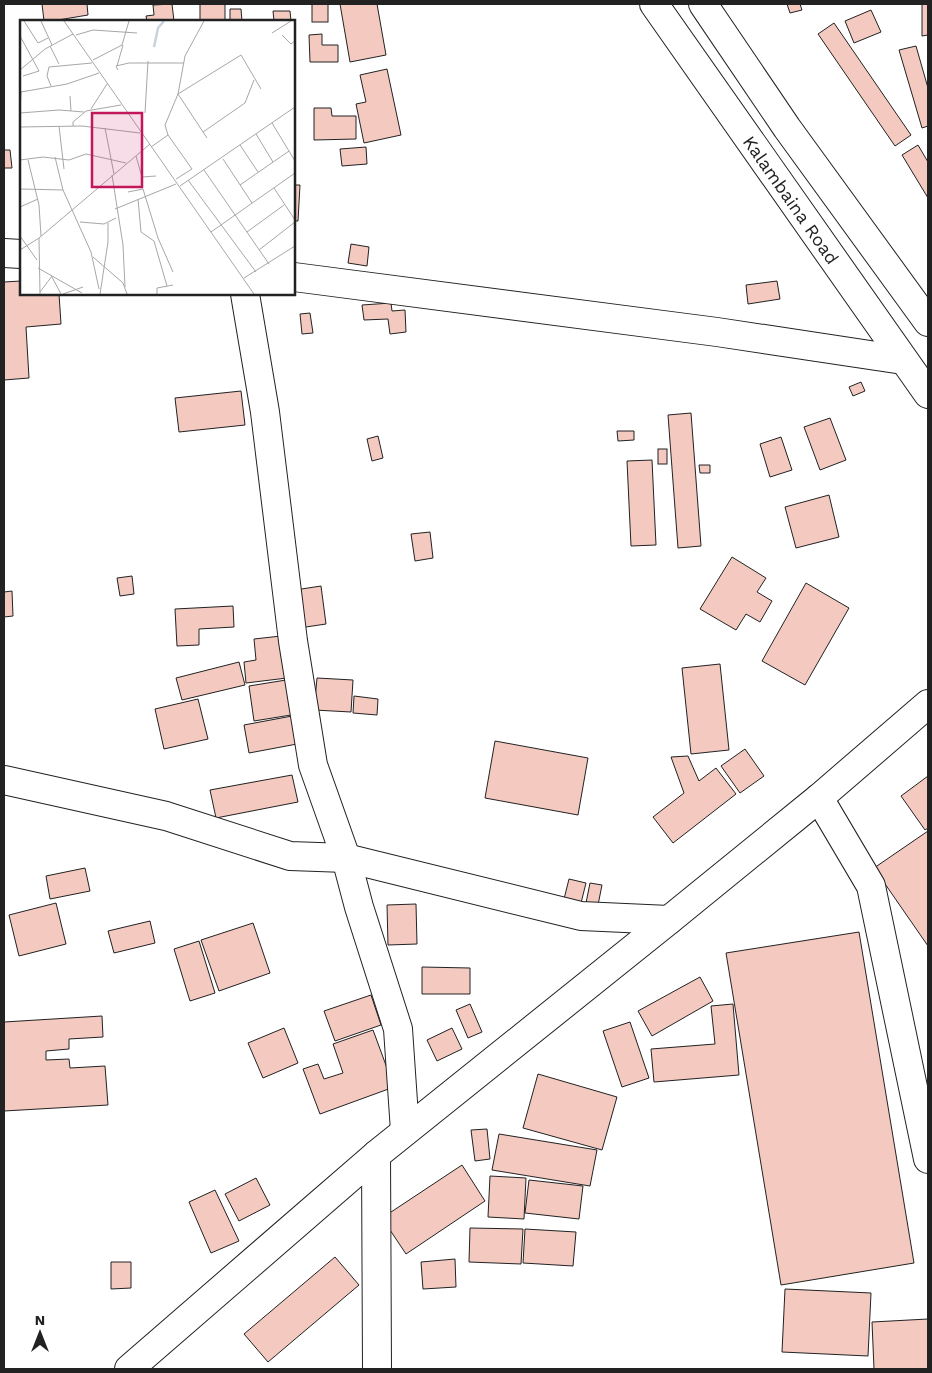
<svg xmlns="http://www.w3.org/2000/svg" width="932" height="1373" font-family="'Work Sans',sans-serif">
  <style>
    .building { fill: #f3c9c0; stroke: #222 }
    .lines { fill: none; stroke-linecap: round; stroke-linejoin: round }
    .minor-casing { stroke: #222; stroke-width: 30 }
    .major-casing { stroke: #222; stroke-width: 30 }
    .minor { stroke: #fff; stroke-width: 28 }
    .major { stroke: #fff; stroke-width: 28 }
    .labels { text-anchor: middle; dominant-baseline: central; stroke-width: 4; stroke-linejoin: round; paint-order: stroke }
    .street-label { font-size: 18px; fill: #222; stroke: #fff }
    .inset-river { fill: none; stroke: #c7d3dd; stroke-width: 2.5 }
    .inset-road { fill: none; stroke: #a7a7a7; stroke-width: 1 }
    .view { fill: #c2185b; fill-opacity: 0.15; stroke: #c2185b; stroke-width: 2.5 }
    .inset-edge { fill: none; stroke: #222; stroke-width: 2.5 }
  </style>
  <rect width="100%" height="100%" fill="#fff"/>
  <g class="building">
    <path d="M42,4H87L88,15L58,20L59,21H44Z"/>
    <path d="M172,4L174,21H147L146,16L154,15L153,5Z"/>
    <rect x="200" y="4" width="25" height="17"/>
    <rect x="312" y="4" width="16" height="18"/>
    <path d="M340,4H377L386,55L350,62Z"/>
    <path d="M787,4H800L802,10L790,13Z"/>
    <path d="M922,4H928V35L922,36Z"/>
    <path d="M230,9H241L242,21H230Z"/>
    <path d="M871,10L881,32L854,43L845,21Z"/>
    <path d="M273,11H290L291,21H274Z"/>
    <path d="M834,23L911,135L895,146L818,34Z"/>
    <path d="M322,34V45H338V62H310L309,35Z"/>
    <path d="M916,46L928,88V126L922,128L899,50Z"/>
    <path d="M387,69L401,135L364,143L356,104L366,102L360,75Z"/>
    <path d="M314,108H331L332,116H356V139L314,140Z"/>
    <path d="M918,145L928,162V198L902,155Z"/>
    <path d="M366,147L367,164L342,166L340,149Z"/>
    <path d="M4,150H10L12,168H4Z"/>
    <path d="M294,185H300L298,221H294Z"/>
    <path d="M351,244L369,247L367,266L348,263Z"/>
    <path d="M21,281V294H59L61,324L26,327L29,378L4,380V282Z"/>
    <path d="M777,281L780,299L748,304L746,285Z"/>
    <path d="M391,303L392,311L405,310L406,332L390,334L388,319L364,320L362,305Z"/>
    <path d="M310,313L313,333L302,334L300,314Z"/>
    <path d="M861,382L865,391L853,396L849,387Z"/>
    <path d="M241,391L245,425L179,432L175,398Z"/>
    <path d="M691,413L701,546L678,548L668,415Z"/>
    <path d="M830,418L846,460L820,470L804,427Z"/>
    <path d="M617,431H634V440L618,441Z"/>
    <path d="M378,436L383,458L372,461L367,439Z"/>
    <path d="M781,437L792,470L770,477L760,444Z"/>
    <rect x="658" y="449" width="9" height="15"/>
    <path d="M652,460L656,545L631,546L627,461Z"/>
    <path d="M699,465H710V473H700Z"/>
    <path d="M829,495L839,537L796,548L785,507Z"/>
    <path d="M430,532L433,558L415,561L411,534Z"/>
    <path d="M732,557L766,578L757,592L772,601L760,622L746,614L736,630L700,609Z"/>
    <path d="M132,576L134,594L120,596L117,578Z"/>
    <path d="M806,583L849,608L805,685L762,661Z"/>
    <path d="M321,586L326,624L299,628L295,590Z"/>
    <path d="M12,591L13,616L4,617V592Z"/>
    <path d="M233,606L234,627L199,629V645L177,646L175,609Z"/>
    <path d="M281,636L287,678L246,683L244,662L256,660L254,639Z"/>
    <path d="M239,662L245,685L182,700L176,678Z"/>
    <path d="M720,664L729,750L691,754L682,668Z"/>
    <path d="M317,678L353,680L351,712L314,710Z"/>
    <path d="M286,680L291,715L254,721L249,686Z"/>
    <path d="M354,696L378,699L377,715L353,713Z"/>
    <path d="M198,699L208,739L164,749L155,709Z"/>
    <path d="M292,716L297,744L249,753L244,725Z"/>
    <path d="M495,741L588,758L578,815L485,798Z"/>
    <path d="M745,749L764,776L740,793L721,766Z"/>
    <path d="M688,756L699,781L716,768L736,794L673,843L653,817L684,793L671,757Z"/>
    <path d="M292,775L298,802L216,818L210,790Z"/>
    <path d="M928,776V828L925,830L901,796Z"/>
    <path d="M928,831V946L874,868Z"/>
    <path d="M85,868L90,891L50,899L46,876Z"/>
    <path d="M569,879L586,883L580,907L563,903Z"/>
    <path d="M590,883L602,885L598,905L586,903Z"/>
    <path d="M56,903L66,944L19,956L9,915Z"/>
    <path d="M416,904L417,944L388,945L387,905Z"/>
    <path d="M150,921L155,943L114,953L108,931Z"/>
    <path d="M253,923L270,973L219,991L201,940Z"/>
    <path d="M859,932L914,1263L781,1285L726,953Z"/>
    <path d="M199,941L215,993L190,1001L174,949Z"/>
    <path d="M422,967L470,968V994H422Z"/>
    <path d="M700,977L713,1001L652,1036L638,1011Z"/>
    <path d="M371,995L381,1025L335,1041L324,1011Z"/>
    <path d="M470,1004L482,1032L468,1038L456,1010Z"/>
    <path d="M733,1004L739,1075L654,1082L651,1049L715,1044L711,1006Z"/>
    <path d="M102,1016L103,1037L69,1039V1049L46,1051V1060L69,1059L70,1068L105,1066L108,1105L4,1111V1022Z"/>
    <path d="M630,1022L649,1078L622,1087L603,1031Z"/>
    <path d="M284,1028L298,1063L263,1078L248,1043Z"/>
    <path d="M452,1028L462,1049L437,1061L427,1040Z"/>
    <path d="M373,1030L394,1087L320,1114L303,1069L318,1064L324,1079L343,1073L333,1044Z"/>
    <path d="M538,1074L617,1097L602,1150L523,1128Z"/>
    <path d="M487,1129L490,1159L475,1161L471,1130Z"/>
    <path d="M499,1134L597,1150L590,1186L492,1170Z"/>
    <path d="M462,1165L485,1201L406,1254L382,1218Z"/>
    <path d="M490,1176L526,1178L524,1219L488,1217Z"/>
    <path d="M256,1178L270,1205L239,1221L225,1194Z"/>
    <path d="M529,1180L583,1186L579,1219L525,1213Z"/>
    <path d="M215,1190L239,1241L211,1253L189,1202Z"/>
    <path d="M470,1228L523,1229L521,1264L469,1262Z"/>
    <path d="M525,1229L576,1232L573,1266L523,1263Z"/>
    <path d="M335,1257L359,1285L268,1362L244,1334Z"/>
    <path d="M455,1259L456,1287L423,1289L421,1262Z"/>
    <path d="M111,1262H131V1288L111,1289Z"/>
    <path d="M785,1289L871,1293L868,1356L782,1352Z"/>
    <path d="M928,1319V1369H874L872,1322Z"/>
  </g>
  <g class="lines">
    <g class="minor-casing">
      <g id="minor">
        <path d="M4,253L21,254"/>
        <path d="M294,277L717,332L903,360"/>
        <path d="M245,294L265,412L293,641L313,765L346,858L359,907L398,1029L405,1131"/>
        <path d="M4,780L166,816L290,856L346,858L581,916L669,920"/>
        <path d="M819,798L871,886L928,1159"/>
        <path d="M376,1155L377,1369"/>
        <path d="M129,1369L376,1155L669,920L819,798L928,704"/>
      </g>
    </g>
    <g class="major-casing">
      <g id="major">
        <path id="s1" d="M654,4L928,394"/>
        <path d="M703,4L787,128L928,322"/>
      </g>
    </g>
    <use href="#minor" class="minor"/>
    <use href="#major" class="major"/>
  </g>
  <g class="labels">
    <g class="street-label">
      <text stroke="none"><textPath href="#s1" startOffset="239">Kalambaina Road</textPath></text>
    </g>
  </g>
  <g transform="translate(20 20)">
    <rect width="275" height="275" fill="#fff"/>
    <path class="inset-river" d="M134,27L138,8L144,1"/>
    <path class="inset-road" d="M4,1L18,23L28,18M21,1L32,25M44,1L234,274M252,13L271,1M56,15L73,10L117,13M262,15L271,24L275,21M0,16L19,51L3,56M30,26L39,44M73,40L102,25L109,1M97,46L103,25M0,50L25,29L53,14M98,50L96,46L109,43H164M31,66L27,56L29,47L72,43M1,72L47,64L79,53M158,74L221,35L241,69M158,74L187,118M50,76L51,91M71,89L87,64M0,93L39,90L64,92M125,93L128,41M0,94L1,72M252,103L275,141M39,106L44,149M53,106V102L66,91L101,85M0,107L62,106L120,113M85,108L94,154M183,112L225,83L234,60M236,114L253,142M220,125L238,152M131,127L148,115M116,136L122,157L136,156M35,137L43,170L71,232L79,269M203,139L232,183M0,140L23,137L49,140L66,134L106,143M8,140L19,185L21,216M184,150L249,244M92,155L103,225L105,267M156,159L172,149L148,115L145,105L158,74L165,36L184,1M168,160L236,252M220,165L269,131M160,166L275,87M254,168L275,200M0,169L43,170M108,172L123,169L138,218L153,252M118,179L121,212L134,221L147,266M0,187L18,179M95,189L156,164M60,202L84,204L96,198M191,212L275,153M227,212L264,185M0,216L17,240M19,218L20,274M0,230L19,218L130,124M239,230L275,202M73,237L103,263L107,274M18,248L62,273M32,257L41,274M224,258L275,226M20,272L32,256M43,274L63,267M80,274L88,222V203M137,274V268L153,265"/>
    <path class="view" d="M72,93H122V167H72Z"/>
    <rect width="275" height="275" class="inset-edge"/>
  </g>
  <rect width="932" height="1373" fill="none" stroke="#222222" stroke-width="10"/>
  <g transform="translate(40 1333)" stroke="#ffffff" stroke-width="4" paint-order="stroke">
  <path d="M0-4L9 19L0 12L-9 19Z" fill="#222222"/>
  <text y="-8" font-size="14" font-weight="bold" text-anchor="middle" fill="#222222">N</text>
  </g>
</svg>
